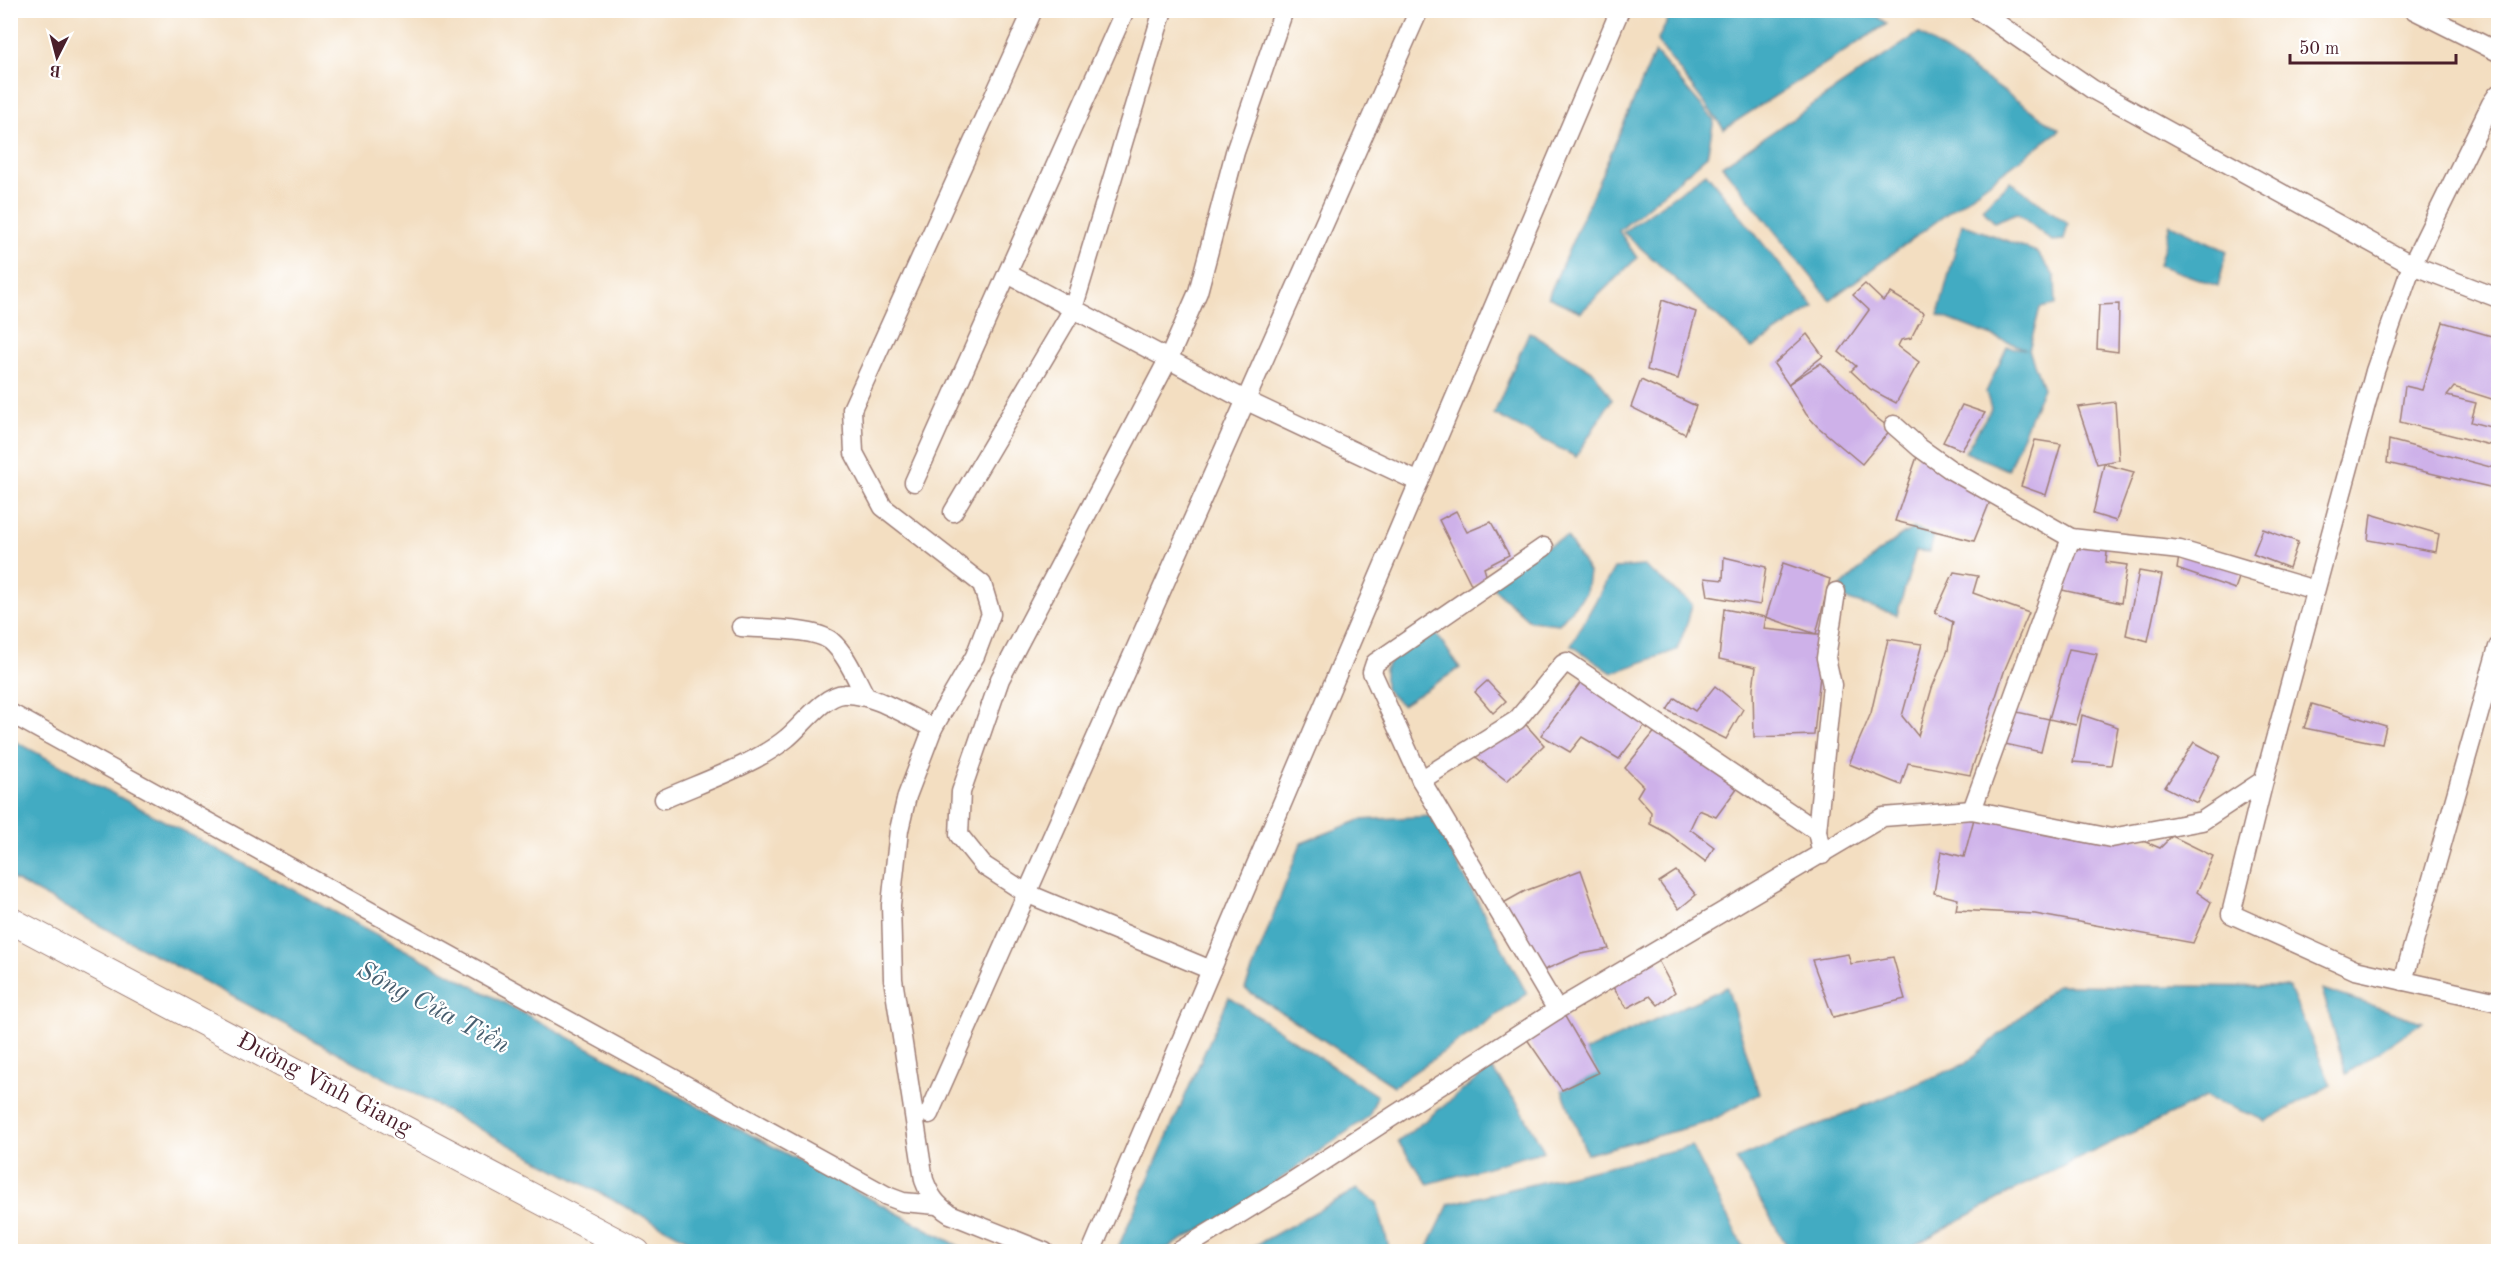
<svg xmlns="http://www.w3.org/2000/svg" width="2509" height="1262" font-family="'Old Standard TT',serif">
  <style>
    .water { fill: #43abc2; stroke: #466576; stroke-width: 1.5 }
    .building { fill: #ceb1e9 }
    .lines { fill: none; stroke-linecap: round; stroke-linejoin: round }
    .street-casing { stroke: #9e7e76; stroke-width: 21 }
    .secondary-casing { stroke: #9e7e76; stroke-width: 28 }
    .street { stroke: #fff; stroke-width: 18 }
    .secondary { stroke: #fff; stroke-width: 26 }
    .labels { text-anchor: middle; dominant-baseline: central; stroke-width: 4.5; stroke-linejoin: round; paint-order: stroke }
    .street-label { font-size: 24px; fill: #4a1f2b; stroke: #fff }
    .water-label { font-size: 26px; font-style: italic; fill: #475e6f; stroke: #fff }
  </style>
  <rect width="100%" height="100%" fill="#fff"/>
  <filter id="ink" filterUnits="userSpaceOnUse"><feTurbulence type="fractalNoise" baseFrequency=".0167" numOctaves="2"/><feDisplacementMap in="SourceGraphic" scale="12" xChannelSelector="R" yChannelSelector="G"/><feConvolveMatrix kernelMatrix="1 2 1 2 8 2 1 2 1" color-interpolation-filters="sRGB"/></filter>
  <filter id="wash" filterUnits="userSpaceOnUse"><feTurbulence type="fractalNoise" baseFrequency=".008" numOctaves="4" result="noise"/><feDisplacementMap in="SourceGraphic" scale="24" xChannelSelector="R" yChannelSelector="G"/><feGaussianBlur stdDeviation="1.35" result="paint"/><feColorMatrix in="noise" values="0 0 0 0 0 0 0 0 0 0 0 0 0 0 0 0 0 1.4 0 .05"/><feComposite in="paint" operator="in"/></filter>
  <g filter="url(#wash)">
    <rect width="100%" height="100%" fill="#f3dec1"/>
    <g class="water">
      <path d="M1673,11H1870L1887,24L1724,129L1657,41Z"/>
      <path d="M1919,33L2060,130L1830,300L1722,166Z"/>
      <path d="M1655,52L1714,120L1707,156L1619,231L1637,258L1581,312L1548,297Z"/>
      <path d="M1706,173L1814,307L1752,348L1623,232Z"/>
      <path d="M2010,181L2068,224L2064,240L2052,241L2017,213L1994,222L1982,208Z"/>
      <path d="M1962,224L2037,252L2055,277L2056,305L2040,308L2029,350L2043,388L2008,470L1965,452L1991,409L1986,392L2007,347L2026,349L1938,315Z"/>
      <path d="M2170,224L2227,251L2218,286L2159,265Z"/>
      <path d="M1529,332L1594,372L1612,399L1576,457L1494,414Z"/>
      <path d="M1913,528L1934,536L1930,552L1916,551L1897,615L1836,596V592C1860,569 1884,546 1913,528Z"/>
      <path d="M1567,537L1589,572L1586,593L1559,624L1530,621L1490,585L1544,547Z"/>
      <path d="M1644,566L1692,604L1688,621L1677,650L1612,673L1571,645L1614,568Z"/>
      <path d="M1433,629L1460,668L1402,705L1385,689V669L1396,651Z"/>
      <path d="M10,739H11L968,1251H708L11,878Z"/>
      <path d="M1432,816L1527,994L1394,1086L1245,989L1301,843L1360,820Z"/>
      <path d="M2057,985L2289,987L2331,1085L2266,1121L2206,1097L2022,1186L1904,1251H1790L1736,1159L1965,1064Z"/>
      <path d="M1727,987L1759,1094L1709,1122L1587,1154L1562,1090L1597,1073L1585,1051Z"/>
      <path d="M2322,989L2422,1022L2346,1074Z"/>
      <path d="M1229,997L1377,1096L1369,1116L1237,1210L1167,1248L1116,1252Z"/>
      <path d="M1491,1068L1520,1107L1544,1151L1428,1184L1398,1142Z"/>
      <path d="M1692,1146L1745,1251H1426L1449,1204Z"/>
      <path d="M1357,1189L1377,1203L1390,1251H1245Z"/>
    </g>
    <g id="blocks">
      <g class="building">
        <path d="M1865,284L1883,301L1891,293L1924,313L1911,338L1901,340L1898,346L1919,362L1896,403L1870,389L1851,371L1856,366L1839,352L1869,310L1853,295Z"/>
        <path d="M1662,300L1696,312L1678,379L1647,370Z"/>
        <path d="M2119,304L2118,352L2097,349L2099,305Z"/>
        <path d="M2443,322L2495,337L2493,344L2498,345V401L2454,387L2447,396L2476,403L2471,422L2498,429V447L2400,422L2405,386L2422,390Z"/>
        <path d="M1807,334L1823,356L1788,384L1774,364Z"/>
        <path d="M1821,363L1853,393L1869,412L1891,429L1862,464L1817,426L1806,414L1788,384Z"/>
        <path d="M1641,380L1696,406L1685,434L1631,407Z"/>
        <path d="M2115,402L2119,460L2097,464L2078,407Z"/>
        <path d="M1962,405L1985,413L1962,450L1943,442Z"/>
        <path d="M2035,440L2061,444L2046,495L2021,486Z"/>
        <path d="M2389,440L2498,469V489L2387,463Z"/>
        <path d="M1920,448L1993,494L1974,541L1895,521Z"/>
        <path d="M2104,464L2134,472L2116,521L2093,514Z"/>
        <path d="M1456,511L1467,532L1491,522L1509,555L1484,568L1487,578L1472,586L1439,520Z"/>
        <path d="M2371,514L2439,534L2436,552L2368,540Z"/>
        <path d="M2263,529L2298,542L2289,568L2253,554Z"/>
        <path d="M2071,538L2108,543L2106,562L2127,565L2121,603L2053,588Z"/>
        <path d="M2180,550L2243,567L2235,589L2177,569Z"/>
        <path d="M1724,557L1766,567L1760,605L1708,596L1705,578L1723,580Z"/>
        <path d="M1783,563L1830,579L1816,634H1824L1814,735L1754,737L1753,688L1756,667L1719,659L1724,609L1766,617L1764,629L1816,634L1766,617Z"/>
        <path d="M2139,571L2162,575L2148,641L2126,635Z"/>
        <path d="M1954,572L1978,576L1973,593L2029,613L2005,669L1970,775L1908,763L1901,785L1849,764L1871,713L1888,639L1922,644L1902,716L1918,736L1932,688L1948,650L1953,622L1935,613Z"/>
        <path d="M2069,649L2097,654L2076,725L2049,719Z"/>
        <path d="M1587,674L1651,717L1619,759L1582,737L1570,752L1541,735Z"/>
        <path d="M1487,681L1506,701L1493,713L1475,692Z"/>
        <path d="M1715,686L1743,709L1726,739L1667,710L1675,698L1695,711Z"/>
        <path d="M2312,704L2386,726L2382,744L2304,728Z"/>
        <path d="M2008,710L2049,719L2041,752L1996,742Z"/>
        <path d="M2082,715L2118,727L2111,765L2073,762Z"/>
        <path d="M1520,718L1544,745L1507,781L1468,751Z"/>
        <path d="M1661,724L1743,780L1716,817L1699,810L1690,829L1714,847L1706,862L1669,834L1650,824L1651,812L1637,796L1643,786L1625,768Z"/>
        <path d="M2194,742L2220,756L2197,803L2165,787Z"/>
        <path d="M1976,811L2129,835L2160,848L2172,836L2213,856L2197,892L2211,902L2193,943L2035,914L1956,910L1958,899L1934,893L1941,851L1964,857Z"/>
        <path d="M1581,870L1609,949L1581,954L1535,974L1496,907L1525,891Z"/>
        <path d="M1676,871L1696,895L1679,909L1659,882Z"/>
        <path d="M1654,953L1675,992L1658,1005L1650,996L1627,1008L1608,980Z"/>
        <path d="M1848,954L1851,964L1893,957L1905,999L1833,1017L1812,960Z"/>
        <path d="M1560,1008L1598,1073L1562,1090L1522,1032Z"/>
      </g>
    </g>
  </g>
  <g filter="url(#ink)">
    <use href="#blocks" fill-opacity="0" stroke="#9e7e76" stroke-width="1.5"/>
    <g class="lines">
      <g class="street-casing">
        <g id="street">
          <path d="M1033,10L852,409L854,453L883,507L982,584L991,614L975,656L933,728L907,796L899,830L891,905L893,979L924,1180C930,1196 936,1205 950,1214L1045,1252"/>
          <path d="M1978,10L2092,89L2412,265L2498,298"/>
          <path d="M2414,10L2498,52"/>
          <path d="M2498,94L2491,104L2412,265L2375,371L2264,780L2231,914L2355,970L2498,1002"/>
          <path d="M1008,274L1247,401L1419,482"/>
          <path d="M1894,425L1920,448L1951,470L2071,538L2180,550L2315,590"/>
          <path d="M914,482L1125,10"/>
          <path d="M953,512L1073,309L1163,10"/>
          <path d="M1544,547L1375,663L1372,672L1421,780L1557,1010"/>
          <path d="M741,627C763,629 815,628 831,641C847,655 856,679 866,697"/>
          <path d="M10,713L887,1196L903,1202L937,1205"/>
          <path d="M1421,780L1517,720L1563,664L1567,662L1817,831L1822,855"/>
          <path d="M664,799C702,782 756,764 787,738C802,726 824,695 844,694C870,692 908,716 933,728"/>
          <path d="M1972,810L2071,538"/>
          <path d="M1817,831L1832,685L1826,658L1836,592"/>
          <path d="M1211,970L1026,893L983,865L959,835L961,792L1000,679L1169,358L1198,292L1235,152L1284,10"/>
          <path d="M2403,981L2498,647"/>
          <path d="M929,1114L1419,10"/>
          <path d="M1091,1252L1620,10"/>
          <path d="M1178,1252L1293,1181L1560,1008L1883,817L1972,810L2111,838L2202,821L2264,780"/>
        </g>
      </g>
      <g class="secondary-casing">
        <path id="secondary" d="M10,920L637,1252"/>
      </g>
      <use href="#street" class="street"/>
      <use href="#secondary" class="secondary"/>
    </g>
  </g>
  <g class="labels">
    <g class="street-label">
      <text transform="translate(324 1085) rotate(28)">Đường Vĩnh Giang</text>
    </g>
    <g class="water-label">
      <text transform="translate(433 1008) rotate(28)">Sông Cửa Tiền</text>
    </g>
  </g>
  <rect width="2509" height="1262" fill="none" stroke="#fff" stroke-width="36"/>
  <g transform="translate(57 57) rotate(186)" stroke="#ffffff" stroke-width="4.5" paint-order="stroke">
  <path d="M0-4.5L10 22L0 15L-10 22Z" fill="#4a1f2b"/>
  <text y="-9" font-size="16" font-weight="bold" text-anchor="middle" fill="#4a1f2b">B</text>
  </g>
  <path d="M2290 54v9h166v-9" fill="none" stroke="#4a1f2b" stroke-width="3"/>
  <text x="2299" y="54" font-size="18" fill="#4a1f2b" stroke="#ffffff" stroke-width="4.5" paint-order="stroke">50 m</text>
</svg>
